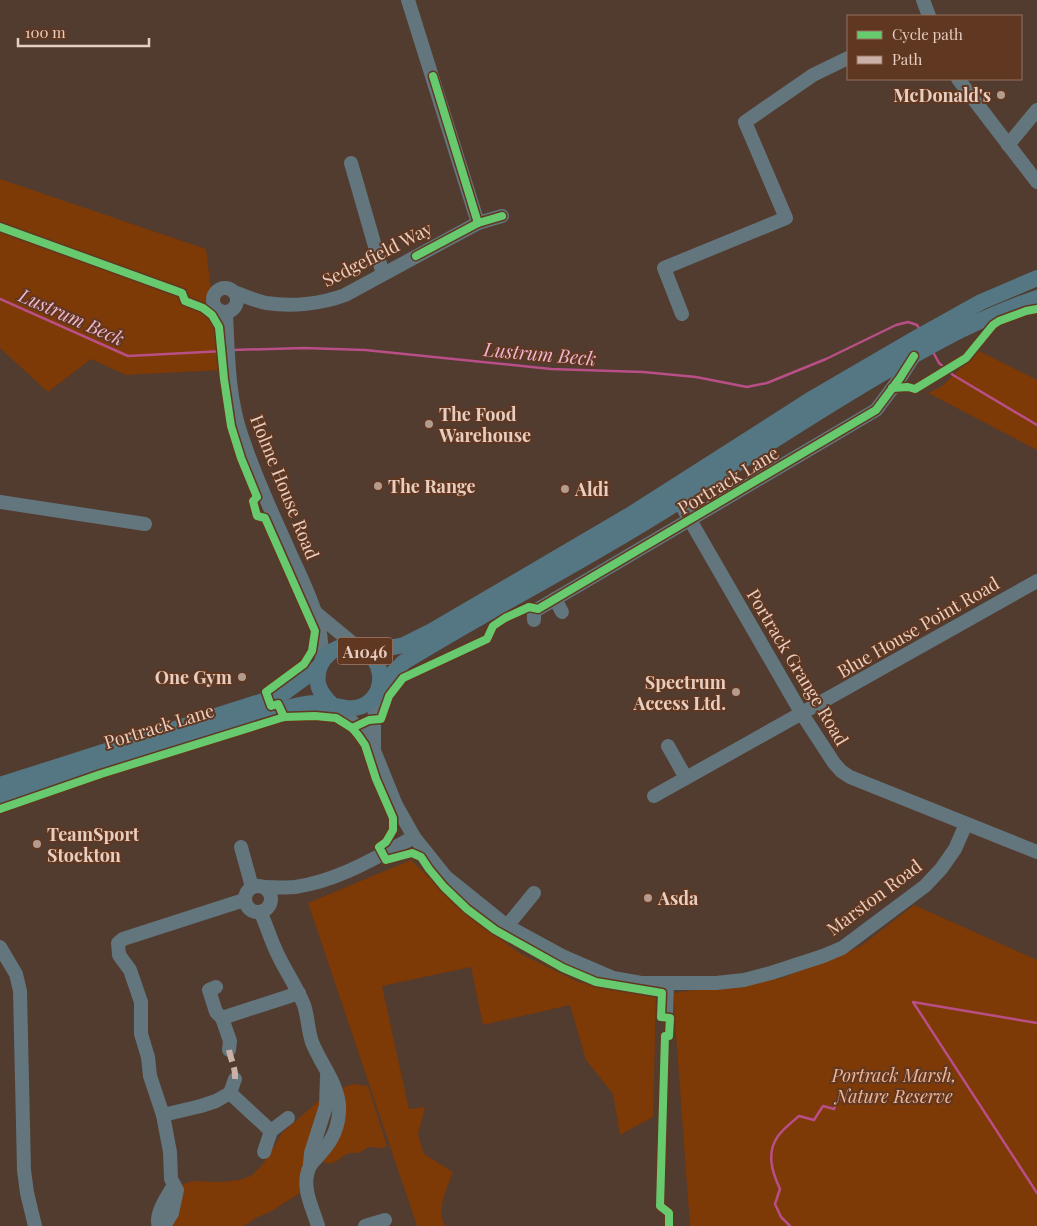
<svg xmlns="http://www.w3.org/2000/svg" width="1037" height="1226" font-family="'Playfair Display',serif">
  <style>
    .green { fill: #7d3906 }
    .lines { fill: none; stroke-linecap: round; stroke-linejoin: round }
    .stream { stroke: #b94f87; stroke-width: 2.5 }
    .minor { stroke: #63757d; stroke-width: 14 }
    .major { stroke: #547783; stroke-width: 16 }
    .quiet { stroke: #cab0a6; stroke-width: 6; stroke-dasharray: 12 6; stroke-linecap: butt }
    .cycleway-casing { stroke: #603721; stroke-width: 11 }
    .cycleway { stroke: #67ca6e; stroke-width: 8 }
    .poi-dot { fill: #b39b8e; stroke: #603721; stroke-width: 2 }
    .labels { text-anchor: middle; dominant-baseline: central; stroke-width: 4; stroke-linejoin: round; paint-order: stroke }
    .shield { fill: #603721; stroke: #bea191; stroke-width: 1 }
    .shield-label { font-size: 16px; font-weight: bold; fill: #e7cec1 }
    .poi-label { font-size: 18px; font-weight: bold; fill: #e7cec1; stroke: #603721; text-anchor: start }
    .street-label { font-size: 18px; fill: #e7cec1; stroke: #603721 }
    .park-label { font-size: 18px; font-style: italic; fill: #edb698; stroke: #603721 }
    .water-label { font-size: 19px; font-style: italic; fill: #f0b5d1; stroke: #603721 }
  </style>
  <rect width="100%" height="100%" fill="#523b2f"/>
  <g class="green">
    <path d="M0,179L206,249L221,370L126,375L91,359L48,392L0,348Z"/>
    <path d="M979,351L1037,380V450L928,393L942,386Z"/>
    <path d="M411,860L469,917L521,954L578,982L656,997L653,1117L620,1135L613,1094L586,1060L570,1005L483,1025L471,967L382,986L409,1109L425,1107L418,1134L424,1154L453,1172C447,1188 436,1209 445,1226H417L308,903Z"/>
    <path d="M914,905L1037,960V1226H690L673,993L782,978L861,946Z"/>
    <path d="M353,1084L368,1086L387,1146C381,1150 379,1147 372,1147C366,1146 363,1152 358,1153C355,1153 352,1153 350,1153C337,1157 337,1168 321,1161L342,1088Z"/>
    <path d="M321,1099H323L301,1172L303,1191L270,1212L256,1218L244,1226H172L181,1195L182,1184L194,1181L222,1182L239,1180L251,1176L263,1164L283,1132Z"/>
  </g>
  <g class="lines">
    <g class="stream">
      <path d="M0,299L128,356L224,351"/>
      <path d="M232,350L304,348L365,350L551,369L643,372L696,377L747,387L767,383L826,359L896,325L908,322L917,325L920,330"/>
      <path d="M933,352L939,363L953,375L1037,425"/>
      <path d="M1037,1023L913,1002L1037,1193"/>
      <path d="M790,1226L781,1217L775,1204L780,1189C772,1172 766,1153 778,1136C783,1129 792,1122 799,1116L814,1120L823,1106L834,1109L837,1100L868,1094"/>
    </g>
    <g class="minor">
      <path d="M408,0L478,223"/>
      <path d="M923,0L929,16"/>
      <path d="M958,79L1037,182"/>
      <path d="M1008,145L1037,110"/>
      <path d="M351,163L383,274"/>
      <circle cx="225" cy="300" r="12"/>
      <path d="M236,293C245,296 256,301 266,303C292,307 321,304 345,295L478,223L502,216"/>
      <path d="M226,313C228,354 228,398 242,437C255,477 273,515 290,553C307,591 323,619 322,661"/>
      <path d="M682,314L664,268L786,218L745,122L813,75L848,58"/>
      <path d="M679,501L802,714L834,763L841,771L850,777L1037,852"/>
      <path d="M0,502L145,524"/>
      <path d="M555,599L562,612"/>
      <path d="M316,613L357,647"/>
      <path d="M534,620V612L538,609L876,410L900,378L914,356"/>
      <path d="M338,707L364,734L375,753L396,805L414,837L446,877L507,926L562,956L613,978L641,983H716L744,980L771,973L823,956L842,948L925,886L941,869L955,849L966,824"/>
      <path d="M668,746L686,778"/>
      <path d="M374,750V720L377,693"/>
      <path d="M654,796L1037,581"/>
      <path d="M241,847L252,887"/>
      <circle cx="258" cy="899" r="13"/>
      <path d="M264,887C274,887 285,888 295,887C338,881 377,857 414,837"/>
      <path d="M261,913C267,927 271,941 278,955C286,972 297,987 304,1005C308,1017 308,1031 312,1042C320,1063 337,1082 339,1105C340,1123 333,1140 321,1153C316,1159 310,1163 308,1171C302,1189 313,1209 318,1226"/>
      <path d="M507,926L534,893"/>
      <path d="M0,947L16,974L20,991L24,1170L27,1193L35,1226"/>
      <path d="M216,987L209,990L216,1012L222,1018L230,1041L229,1050"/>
      <path d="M666,1015L667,984"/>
      <path d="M222,1018L299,993"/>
      <path d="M230,1093L271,1131"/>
      <path d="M163,1115L201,1106L216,1101L230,1093L235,1079"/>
      <path d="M264,1152L271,1131L288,1118"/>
      <path d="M310,1164L311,1153L326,1106L327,1076"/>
      <path d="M159,1226C154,1215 168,1195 174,1185"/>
      <path d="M164,1226L172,1213L177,1190L171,1179L170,1152L163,1115L150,1076L148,1057L141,1034V1002L130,970L119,955L118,943L123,939L244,900"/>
      <path d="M365,1226L385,1220"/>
    </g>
    <g class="major">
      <path d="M363,649L389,648L404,645L432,631L630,515L810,400L913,340L981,302L1037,278"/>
      <path d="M379,687L404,662C495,606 591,558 681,500C749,456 817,411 888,370C939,341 981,317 1037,298"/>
      <path d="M0,785L269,699L285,692L319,667"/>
      <path d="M0,801C34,789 66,776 100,765C137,753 175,742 212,731C235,724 258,716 281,709C292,707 304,703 315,703C334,702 351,716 369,702C387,688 382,658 362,649C339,638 314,659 318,683C319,692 326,699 332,705"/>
    </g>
    <path class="quiet" d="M229,1050C231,1061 236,1068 235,1079"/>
    <g class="cycleway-casing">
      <g id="cycleway">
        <path d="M433,76L478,223"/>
        <path d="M0,227L182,293L185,301L203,308L212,315L219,327L224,379L231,426L241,458L257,497L253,501L257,516L265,518L315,631L312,651L304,664L266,692L271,706L278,704L284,717"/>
        <path d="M416,256L478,223L502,216"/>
        <path d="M892,388L908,387L915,389L966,358L993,325L999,321L1026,311L1037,309"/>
        <path d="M352,728L369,720L381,719L389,696L403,678L487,639L493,626L505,618L529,607L538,609L555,599L876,410L900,378L914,356"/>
        <path d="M0,809L101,774L284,717L315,716L336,718L352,728L358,735L365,745L376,779L393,818V830L386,842L379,847L386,860L412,853L421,857L429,869L444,887L467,909L495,930L563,968L596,982L662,993L661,1017L670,1018L669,1036H665L660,1206L669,1213V1226"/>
      </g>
    </g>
    <use href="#cycleway" class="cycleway"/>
  </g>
  <g class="poi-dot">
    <circle cx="1001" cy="95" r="5"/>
    <circle cx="429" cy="424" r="5"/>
    <circle cx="378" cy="486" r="5"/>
    <circle cx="565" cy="489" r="5"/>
    <circle cx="242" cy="677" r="5"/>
    <circle cx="736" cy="692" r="5"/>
    <circle cx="37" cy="844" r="5"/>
    <circle cx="648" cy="898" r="5"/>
  </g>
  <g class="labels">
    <rect class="shield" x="337.5" y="637.5" width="55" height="27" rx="4"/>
    <g class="shield-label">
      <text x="365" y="651">A1046</text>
    </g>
    <g class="poi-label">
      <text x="991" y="95" text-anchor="end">McDonald's</text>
      <text x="439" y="414">The Food<tspan x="439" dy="21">Warehouse</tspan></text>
      <text x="388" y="486">The Range</text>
      <text x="575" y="489">Aldi</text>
      <text x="232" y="677" text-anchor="end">One Gym</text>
      <text x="726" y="682" text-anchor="end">Spectrum<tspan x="726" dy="21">Access Ltd.</tspan></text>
      <text x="47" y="834">TeamSport<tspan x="47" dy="21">Stockton</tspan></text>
      <text x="658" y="898">Asda</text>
    </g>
    <g class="street-label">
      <text transform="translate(377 254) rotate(-27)">Sedgefield Way</text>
      <text transform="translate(728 480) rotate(-31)">Portrack Lane</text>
      <text transform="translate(285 487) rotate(68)">Holme House Road</text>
      <text transform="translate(918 627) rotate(-30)">Blue House Point Road</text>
      <text transform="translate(798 667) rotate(59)">Portrack Grange Road</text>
      <text transform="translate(159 726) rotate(-17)">Portrack Lane</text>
      <text transform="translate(874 897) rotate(-37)">Marston Road</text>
    </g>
    <g class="park-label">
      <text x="894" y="1075">Portrack Marsh,<tspan x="894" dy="21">Nature Reserve</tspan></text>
    </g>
    <g class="water-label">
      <text transform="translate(72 316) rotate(24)">Lustrum Beck</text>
      <text transform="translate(540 353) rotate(5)">Lustrum Beck</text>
    </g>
  </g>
  <rect x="847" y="15" width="175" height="65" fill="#603721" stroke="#967361"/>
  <rect x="857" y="31" width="25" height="8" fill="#67ca6e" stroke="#967361"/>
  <text x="892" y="40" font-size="15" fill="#e7cec1">Cycle path</text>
  <rect x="857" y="56" width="25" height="8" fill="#cab0a6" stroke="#967361"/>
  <text x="892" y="65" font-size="15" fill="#e7cec1">Path</text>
  <path d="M18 38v8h131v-8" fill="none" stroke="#e7cec1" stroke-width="2.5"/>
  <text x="25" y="38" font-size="15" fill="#e7cec1" stroke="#603721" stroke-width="4" paint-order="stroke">100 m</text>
</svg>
